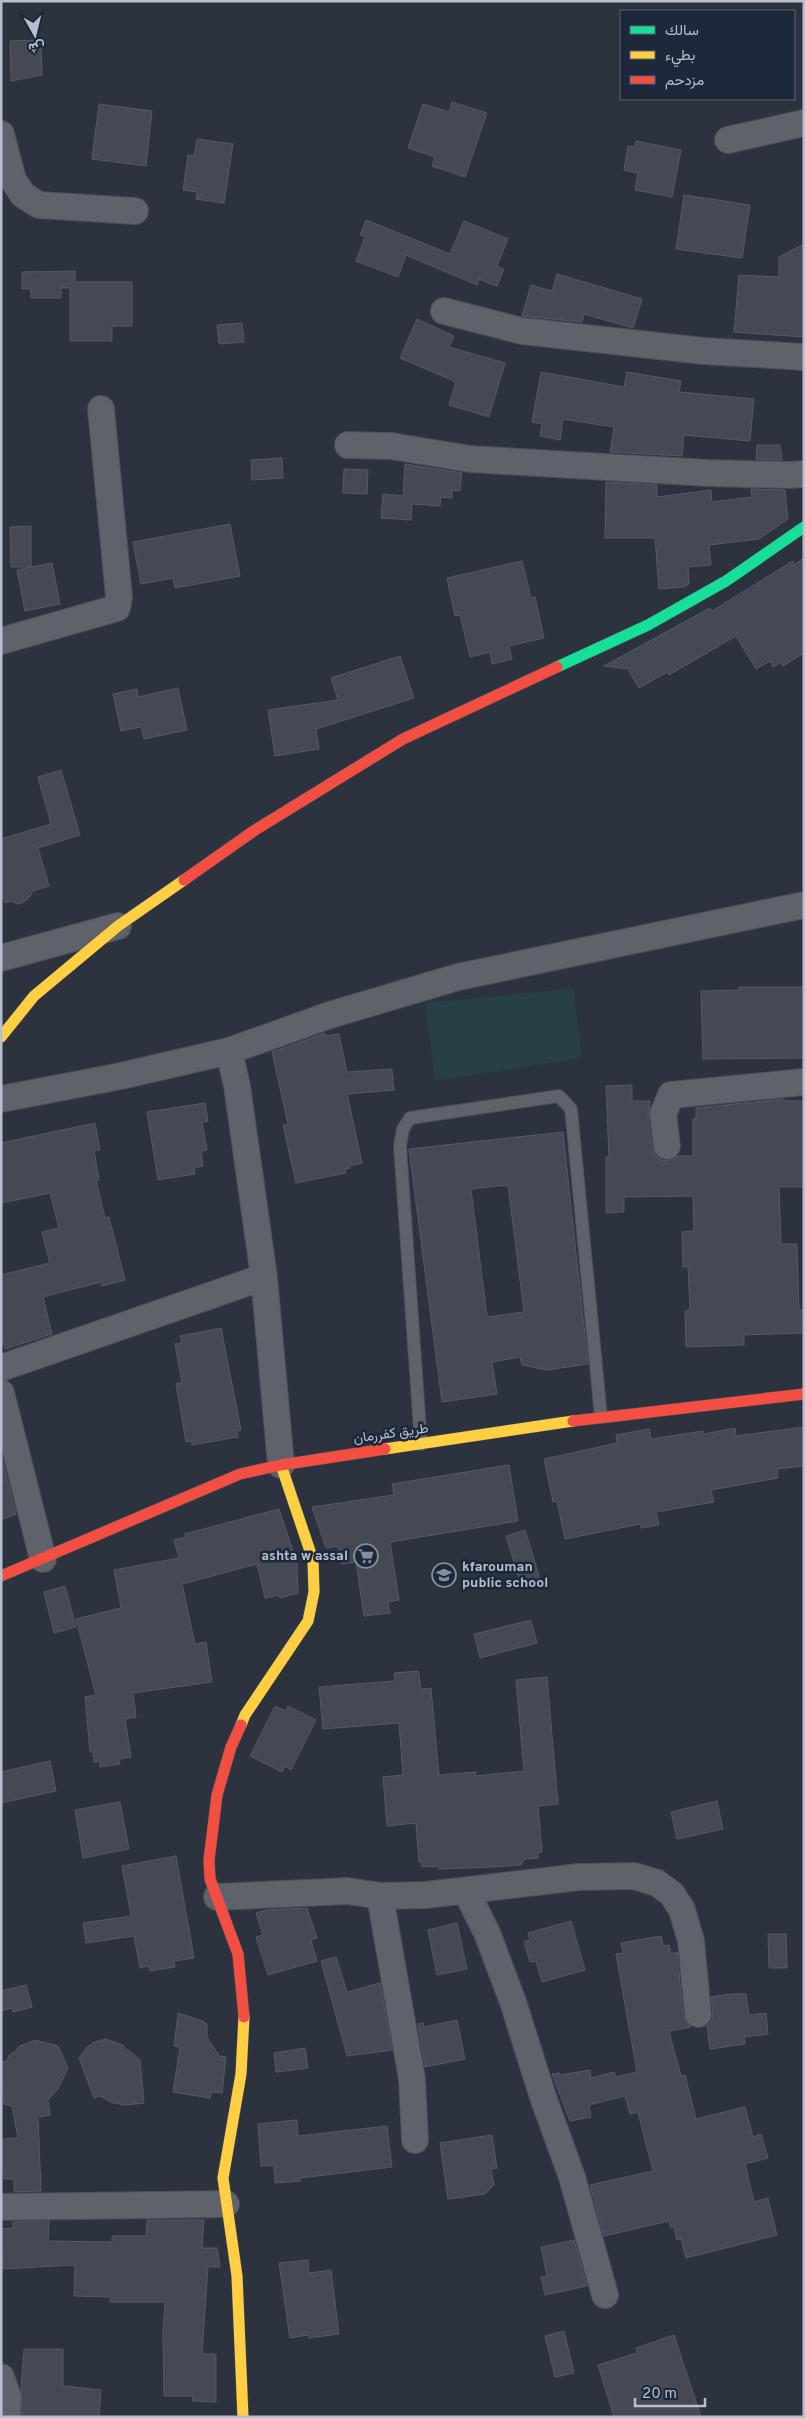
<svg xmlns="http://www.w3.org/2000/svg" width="805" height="2418" font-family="Overpass,Vazirmatn,sans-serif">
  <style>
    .green { fill: #273f46 }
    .building { fill: #444953; stroke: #545a65; fill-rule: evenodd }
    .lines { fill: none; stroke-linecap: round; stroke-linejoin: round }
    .lane-casing { stroke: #494e57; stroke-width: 14 }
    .street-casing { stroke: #494e57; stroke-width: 28 }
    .fast-casing { stroke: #494e57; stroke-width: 12 }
    .slow-casing { stroke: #494e57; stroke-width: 12 }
    .jam-casing { stroke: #494e57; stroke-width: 12 }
    .lane { stroke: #5d626b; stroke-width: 12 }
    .street { stroke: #5d626b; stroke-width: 26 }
    .fast { stroke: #16e098; stroke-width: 11 }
    .slow { stroke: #ffcf43; stroke-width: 11 }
    .jam { stroke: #f24e42; stroke-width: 11 }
    .labels { text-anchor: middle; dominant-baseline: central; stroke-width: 5; stroke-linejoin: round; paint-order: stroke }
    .street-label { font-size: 14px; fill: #b7bece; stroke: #1d283a }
    .poi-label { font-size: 14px; font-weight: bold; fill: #b7bece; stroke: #1d283a; text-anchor: end }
  </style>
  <rect width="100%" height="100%" fill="#2c323e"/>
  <path class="green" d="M574,988L582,1058L435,1081L425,1003Z"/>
  <g class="building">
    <path d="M41,40L42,75L11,81L10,41Z"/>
    <path d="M452,102L487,113L465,177L432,166L435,157L408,148L423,104L449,112Z"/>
    <path d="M99,104L152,111L146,166L92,159Z"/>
    <path d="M197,139L233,144L224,203L196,199L197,192L183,190L188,155L194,156Z"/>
    <path d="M636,141L681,150L672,197L635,190L638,173L624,170L628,146L634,147Z"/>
    <path d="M684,195L750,205L742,258L676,249Z"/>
    <path d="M366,220L450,254L464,221L508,239L497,266L504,269L497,286L479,279L477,285L406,255L398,277L356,261L365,237L360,235Z"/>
    <path d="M804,244V337L734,332L739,275L779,277V257Z"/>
    <path d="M75,271V282H132V326H112V341H70V288H61V298H31V289H22V272Z"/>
    <path d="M557,274L642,299L633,328L584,314L582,322L522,316L531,285L552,291Z"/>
    <path d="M417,319L454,336L449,347L505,363L489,417L449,405L456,382L400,358Z"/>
    <path d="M242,323L244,342L219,344L217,325Z"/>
    <path d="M541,372L624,387L627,372L681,381L679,392L754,399L750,441L684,435L682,456L610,452L614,427L563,419L560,440L540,436L542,424L532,422Z"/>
    <path d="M757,445H780L782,460L756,459Z"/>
    <path d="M282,458L283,478L252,480L251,460Z"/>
    <path d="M405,464L462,473L460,491L452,490V498L441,497L440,506L412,504L411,520L381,518L383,494L403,496Z"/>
    <path d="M344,469L368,470L367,494L343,493Z"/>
    <path d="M606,482L657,485V497L711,490L712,502L752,497L751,489L785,490L788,519L759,539L709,545L711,565L688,567L689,584L684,587L659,589L655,538H605Z"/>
    <path d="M230,524L240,576L175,588L173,578L141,584L133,542Z"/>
    <path d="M31,526V567H11L10,527Z"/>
    <path d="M804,558V653L783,666L781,662L773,667L770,661L756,669L736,636L669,675L667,672L639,688L628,669L604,666L710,608L712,611L793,561V565Z"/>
    <path d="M522,561L531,598L535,597L544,638L509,646L512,659L492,664L490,652L470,657L460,615L455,616L447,578Z"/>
    <path d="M52,563L60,604L25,611L17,570Z"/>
    <path d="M400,656L414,698L316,729L319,749L275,756L268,710L338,700L331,678Z"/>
    <path d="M178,688L187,730L144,739L141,727L121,731L113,694L137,689L138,697Z"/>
    <path d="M61,770L80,835L38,848L49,886L33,891L28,899L22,903L17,904L11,901L5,903L1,892V839L51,824L38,777Z"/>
    <path d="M739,987H804V1058L703,1059L701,991L739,990Z"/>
    <path d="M325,1033V1036L339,1034L347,1072L392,1069L394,1090L347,1094L362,1163L349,1166L350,1168L345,1169L346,1173L296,1183L283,1125L288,1124L272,1052Z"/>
    <path d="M632,1085V1101H650L648,1116L652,1148L655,1155L661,1160L668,1161L678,1156H693V1119H696V1108L784,1099V1101H804V1187H779L781,1244H797L799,1310H803L804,1333L744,1335V1345L686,1347L685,1311L690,1310L688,1267H683L682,1232L694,1231L693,1196L624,1197V1212L606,1213V1157H609L606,1086Z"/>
    <path d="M205,1103L208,1121L202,1122L207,1150L201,1151L203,1166L194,1168L195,1174L158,1180L147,1112Z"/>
    <path d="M95,1123L100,1150L94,1151L99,1180H96L105,1218L109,1217L125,1280L102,1286L101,1282L43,1297L52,1334L5,1349L1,1334V1275L50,1263L42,1232L59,1228L50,1193L1,1203V1143Z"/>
    <path d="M563,1132L588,1364L547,1370L522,1365L520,1357L492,1362L497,1394L442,1402L409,1149ZM508,1185L524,1312L487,1317L471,1189Z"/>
    <path d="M221,1328L241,1430L237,1431L238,1437L192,1445V1441L186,1442L176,1384L182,1382L175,1344L182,1343L180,1336Z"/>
    <path d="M804,1427V1466L777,1469L778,1478L711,1490L714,1502L656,1512L659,1525L641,1528L640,1524L565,1539L557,1501L553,1502L544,1459L617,1443L616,1435L649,1429L651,1439L703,1431L704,1434L735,1428L736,1436Z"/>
    <path d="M1,1455L16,1514L1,1520Z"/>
    <path d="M509,1465L518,1521L390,1542L399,1600L388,1602L390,1613L364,1616L356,1562L341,1564L338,1546L326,1548L312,1507L394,1495L392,1484Z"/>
    <path d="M279,1509L297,1563L298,1593L280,1598L279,1595L265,1598L257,1564L182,1584L195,1644L206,1642L212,1682L133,1693L136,1717L125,1719L131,1757L119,1759L120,1764L100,1767V1761L94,1762L93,1752H90L85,1697L96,1695L76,1619L121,1608L114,1570L179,1558L174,1540L186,1537L185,1534Z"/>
    <path d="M525,1530L541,1582L522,1588L506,1536Z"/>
    <path d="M65,1586L76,1627L54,1633L44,1592Z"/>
    <path d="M531,1620L537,1643L480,1658L474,1634Z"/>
    <path d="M418,1671L421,1689L431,1688L439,1775L476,1772V1776L524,1771L516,1680L547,1677L558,1804L538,1806L542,1852L538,1853V1858L524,1859L521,1865L493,1867L439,1869V1866L422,1867L421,1861L419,1862L416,1823L387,1826L383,1777L403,1775L399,1723L323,1729L319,1687L395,1681L394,1673Z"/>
    <path d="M275,1706L286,1711L288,1706L316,1720L291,1770L285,1766L282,1772L250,1756Z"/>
    <path d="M50,1761L56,1791L1,1803V1772Z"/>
    <path d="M717,1801L723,1829L677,1839L671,1812Z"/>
    <path d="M120,1802L129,1849L83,1858L75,1810Z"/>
    <path d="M176,1856L194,1958L174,1961L175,1967L150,1971L149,1966L140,1968L134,1936L86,1943L83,1923L131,1916L122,1866Z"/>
    <path d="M307,1908L317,1938L311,1940L317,1961L268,1975L256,1937L263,1935L256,1913L267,1910Z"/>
    <path d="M571,1921L585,1970L542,1982L536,1961L530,1962L524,1942L530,1940L528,1933Z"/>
    <path d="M457,1923L467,1969L437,1975L428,1930Z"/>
    <path d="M768,1934H786L787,1968H769Z"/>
    <path d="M661,1936L663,1946L669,1945L671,1954L677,1952L683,2015L686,2022L691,2027L669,2031L681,2076L685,2075L696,2119L745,2107L753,2137L761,2134L768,2158L745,2164L754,2202L768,2198L777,2235L686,2258L681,2239L677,2240L674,2227L671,2228L669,2221L604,2236L590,2185L653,2171L638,2112L630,2114L625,2096L589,2105L591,2117L570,2121L552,2074L560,2073V2075L590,2070L591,2078L614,2072L616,2077L637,2072L616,1954L623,1953L621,1943Z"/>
    <path d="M336,1957L347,1992L380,1983L392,2050L347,2056L321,1961Z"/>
    <path d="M26,1985L32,2007L13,2012L12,2008L1,2011V1991Z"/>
    <path d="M731,1994H746L749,2015L766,2013L768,2034L744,2037L745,2044L710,2049L707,2026L712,2020L713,2013L711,1997Z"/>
    <path d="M178,2013L203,2021L207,2024V2037L219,2056L226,2057L222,2093L211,2092L210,2098L173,2092L180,2047L174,2046Z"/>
    <path d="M457,2020L465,2059L425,2067L418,2024L423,2023L424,2027Z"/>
    <path d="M105,2039L123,2045L125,2049L130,2051L140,2060L144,2103L126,2105L113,2103L100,2096L94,2098L79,2058L87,2047L95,2042Z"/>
    <path d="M35,2040L58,2046L68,2068L58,2089L48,2100L50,2115L38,2117L41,2191L14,2192V2179H4V2170H1V2139L18,2138L12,2106L4,2104L1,2062L7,2061L9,2055L16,2051L18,2047Z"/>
    <path d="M305,2048L308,2068L276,2072L274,2053Z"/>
    <path d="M297,2120L298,2136L387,2126L392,2167L300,2178V2181L275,2183L274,2165L261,2166L258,2124Z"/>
    <path d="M492,2135L497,2168L491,2169L494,2185L485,2194L448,2199L440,2143Z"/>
    <path d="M147,2220H204L202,2248H217L220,2267H208L202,2354H216V2402L192,2401L193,2396H164L163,2332L165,2302H110L111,2297L74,2296L75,2265L3,2269L1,2229L13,2228V2222L49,2221L48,2241L112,2242V2236H146Z"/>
    <path d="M574,2240L587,2286L545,2295L541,2277L547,2276L541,2247Z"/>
    <path d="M308,2260L309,2273L331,2270L339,2334L309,2338L308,2335L290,2338L279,2263Z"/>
    <path d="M564,2331L574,2373L555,2377L545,2336Z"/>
    <path d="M674,2335L701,2417H614L598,2365L637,2353L636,2348Z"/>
    <path d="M24,2349H63V2386L101,2390L99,2417H22L21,2389Z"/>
  </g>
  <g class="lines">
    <g class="lane-casing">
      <path id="lane" d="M421,1444L400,1146L403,1129L410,1118L559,1096L571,1109L601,1417"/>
    </g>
    <g class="street-casing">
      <g id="street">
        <path d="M1,134L13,180L23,195L39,205L135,211"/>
        <path d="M728,140L804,123"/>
        <path d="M444,311L522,331L704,351L804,357"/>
        <path d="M348,445L391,446L470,459L708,473L789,475L804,474"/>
        <path d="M1,641L117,608L119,597L101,409"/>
        <path d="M1,958L118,926"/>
        <path d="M229,1051L330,1015L458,977L804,905"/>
        <path d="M1,1099L121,1076L229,1051L237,1086L264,1277L281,1465"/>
        <path d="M667,1146L663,1114L671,1095L804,1082"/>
        <path d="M1,1368L264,1277"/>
        <path d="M1,1393L43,1559"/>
        <path d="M466,1891L487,1933L513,2002L544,2100L572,2177L605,2295"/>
        <path d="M380,1896L412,2079L415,2140"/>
        <path d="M217,1897L348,1891L380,1896L426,1895L579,1877L634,1876L657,1883L672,1894L682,1910L691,1941L698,2014"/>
        <path d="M1,2207L226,2204"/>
        <path d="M1,2377L8,2397L7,2417"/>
      </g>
    </g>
    <g class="fast-casing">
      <path id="fast" d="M557,667L648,625L726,581L804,527"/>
    </g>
    <g class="slow-casing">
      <g id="slow">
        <path d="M1,1037L34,996L118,926L184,880"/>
        <path d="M385,1449L573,1421"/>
        <path d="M241,1725L245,1715L308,1621L314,1592L313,1560L281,1465"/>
        <path d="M243,2417L237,2276L223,2178L241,2074L244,2017"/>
      </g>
    </g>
    <g class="jam-casing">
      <g id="jam">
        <path d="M184,880L255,830L403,739L557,667"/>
        <path d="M573,1421L804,1394"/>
        <path d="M1,1576L240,1474L281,1465L385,1449"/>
        <path d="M241,1725L231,1747L217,1795L209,1860L210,1879L238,1954L244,2017"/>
      </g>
    </g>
    <use href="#lane" class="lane"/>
    <use href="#street" class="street"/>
    <use href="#fast" class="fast"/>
    <use href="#slow" class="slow"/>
    <use href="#jam" class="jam"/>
  </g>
  <defs>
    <g id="supermarket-ring" transform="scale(1.25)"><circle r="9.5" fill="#1d283a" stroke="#868d9c" stroke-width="1.5"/><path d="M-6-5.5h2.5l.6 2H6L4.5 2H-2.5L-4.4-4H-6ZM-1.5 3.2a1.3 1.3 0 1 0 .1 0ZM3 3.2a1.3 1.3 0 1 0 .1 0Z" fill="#868d9c"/></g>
    <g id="school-ring" transform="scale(1.25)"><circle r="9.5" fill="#1d283a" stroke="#868d9c" stroke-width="1.5"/><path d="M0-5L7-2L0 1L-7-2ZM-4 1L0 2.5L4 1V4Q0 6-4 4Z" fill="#868d9c"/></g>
  </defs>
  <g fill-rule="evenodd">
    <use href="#supermarket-ring" x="366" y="1556"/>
    <use href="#school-ring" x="444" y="1575"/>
  </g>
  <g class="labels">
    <g class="street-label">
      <text transform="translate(391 1434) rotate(-8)">طريق كفررمان</text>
    </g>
    <g class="poi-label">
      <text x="348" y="1556">ashta w assal</text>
      <text x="462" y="1567" text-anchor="start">kfarouman<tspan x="462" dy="16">public school</tspan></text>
    </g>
  </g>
  <rect width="805" height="2418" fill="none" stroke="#b7bece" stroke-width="5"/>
  <rect x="620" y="10" width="175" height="90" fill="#1d283a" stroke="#5b6475"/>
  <rect x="630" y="26" width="25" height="8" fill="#16e098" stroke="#5b6475"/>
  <text x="665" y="35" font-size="15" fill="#b7bece">سالك</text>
  <rect x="630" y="51" width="25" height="8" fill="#ffcf43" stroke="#5b6475"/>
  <text x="665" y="60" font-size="15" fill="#b7bece">بطيء</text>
  <rect x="630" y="76" width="25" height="8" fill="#f24e42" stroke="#5b6475"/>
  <text x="665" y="85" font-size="15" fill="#b7bece">مزدحم</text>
  <g transform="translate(35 35) rotate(172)" stroke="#1d283a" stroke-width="4" paint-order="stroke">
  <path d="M0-4L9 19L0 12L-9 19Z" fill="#b7bece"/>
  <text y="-8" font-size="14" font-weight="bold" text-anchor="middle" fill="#b7bece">ش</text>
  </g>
  <path d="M635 2398v8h70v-8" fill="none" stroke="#b7bece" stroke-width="2.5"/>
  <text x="642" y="2398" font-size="15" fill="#b7bece" stroke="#1d283a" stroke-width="4" paint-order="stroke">20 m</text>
</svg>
